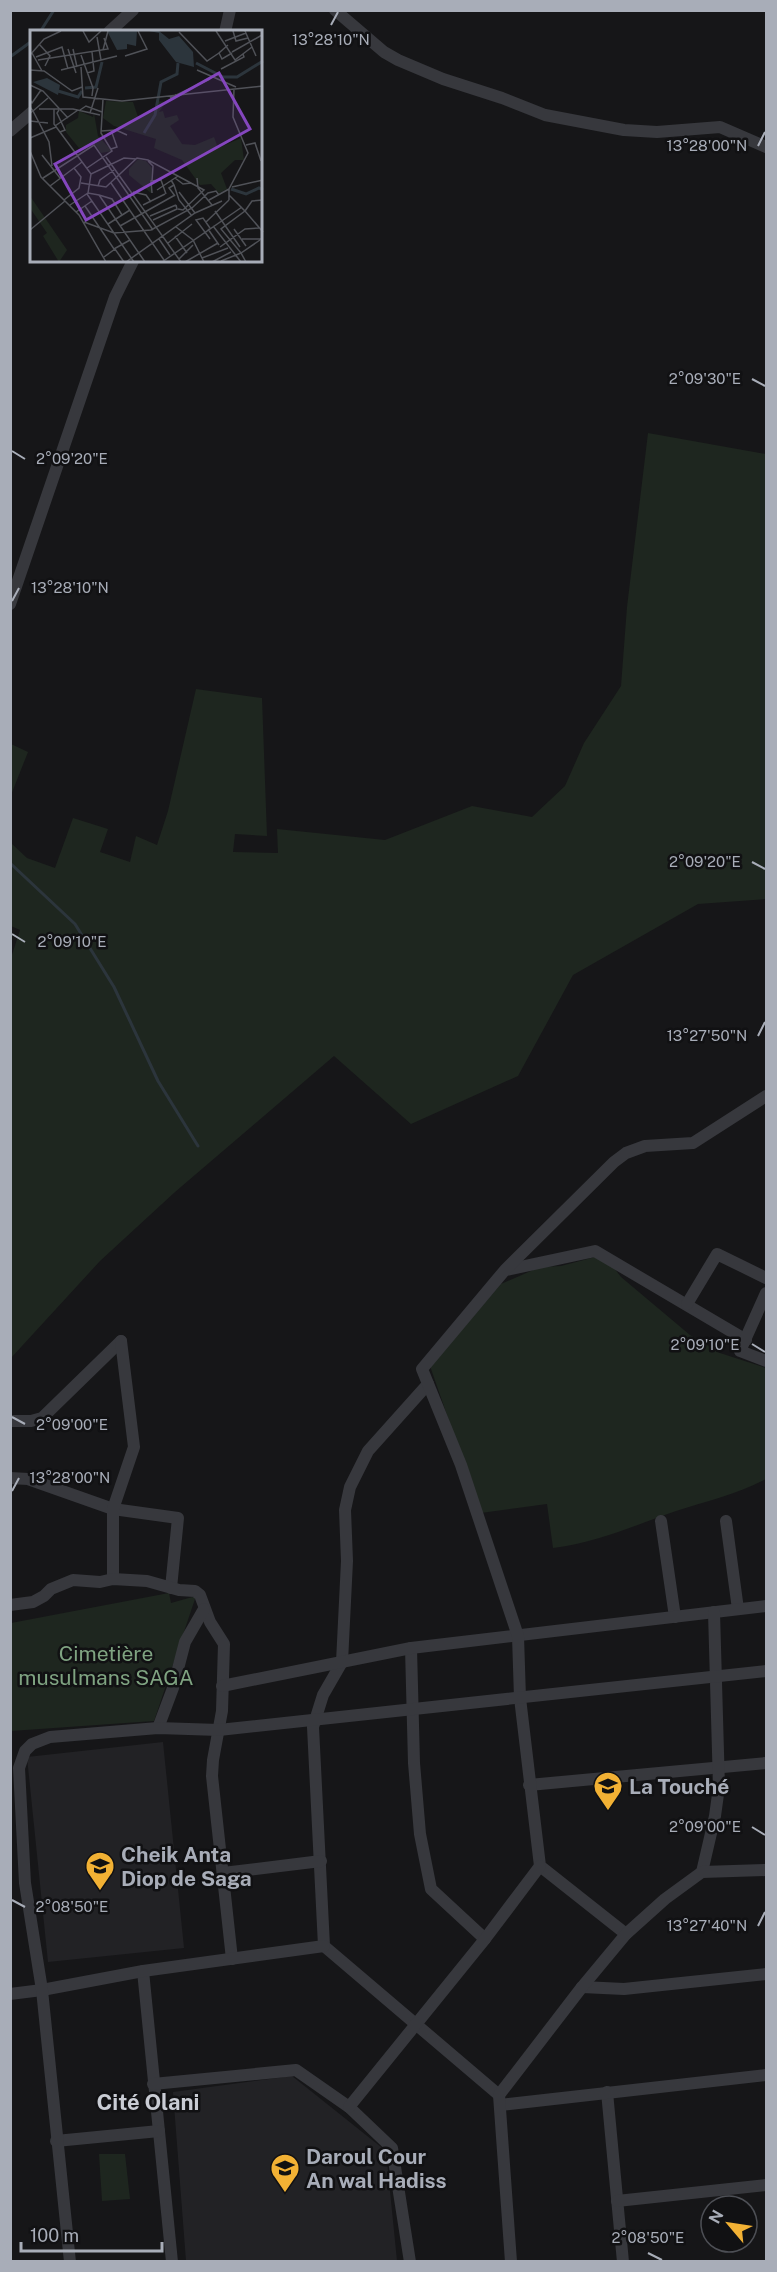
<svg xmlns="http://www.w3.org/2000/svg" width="777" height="2272" font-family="'Public Sans',sans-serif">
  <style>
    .built { fill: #222225 }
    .green { fill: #1e261f }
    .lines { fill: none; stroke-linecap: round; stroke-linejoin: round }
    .stream { stroke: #2c353c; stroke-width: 3 }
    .minor { stroke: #37383d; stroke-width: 12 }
    .ticks { fill: none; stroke: #a8adb8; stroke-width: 2 }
    .labels { text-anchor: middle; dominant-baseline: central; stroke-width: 5; stroke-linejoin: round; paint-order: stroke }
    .park-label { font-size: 21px; fill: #7fa381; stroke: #111113 }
    .poi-label { font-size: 21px; font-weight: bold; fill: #a8adb8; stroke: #111113; text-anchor: start }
    .neighbourhood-label { font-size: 22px; font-weight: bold; fill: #c9ccd4; stroke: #111113 }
    .inset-river { fill: none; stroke: #2c353c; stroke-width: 3 }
    .inset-road { fill: none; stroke: #505258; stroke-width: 1.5 }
    .view { fill: #8446be; fill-opacity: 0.15; stroke: #8446be; stroke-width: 3 }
    .inset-edge { fill: none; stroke: #a8adb8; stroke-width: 3 }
    .ticks-label { font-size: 15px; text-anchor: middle; fill: #a8adb8; stroke: #111113; stroke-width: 5; stroke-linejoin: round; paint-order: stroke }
  </style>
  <rect width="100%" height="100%" fill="#161618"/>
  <g class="built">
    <path d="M163,1742L184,1948L48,1962L27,1757Z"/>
    <path d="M292,2076L386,2151L397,2261H186L173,2092Z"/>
  </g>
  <g class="green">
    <path d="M648,433L766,454V899L698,904L573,975L518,1076L411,1124L334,1056L175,1192L100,1261L11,1358L10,961L20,930L11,926V843L27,858L55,868L73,818L108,829L100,852L130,862L136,836L157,845L168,811L196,689L262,698L267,836L235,834L233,852L278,853L277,829L385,840L472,806L532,817L565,786L584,743L621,686L627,607Z"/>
    <path d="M11,744L28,752L11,795Z"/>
    <path d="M595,1257L614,1268L621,1277L690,1335L720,1353L766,1368V1479C738,1494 707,1501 676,1511C633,1526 599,1542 553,1548L547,1504L481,1513L430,1366L501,1284L540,1267L561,1266Z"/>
    <path d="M169,1593L171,1603L196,1596L154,1721L11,1731V1623Z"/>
    <path d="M99,2154H125L130,2199L102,2201Z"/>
  </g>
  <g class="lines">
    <g class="stream">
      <path d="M40,32L54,10"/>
      <path d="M10,57L32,41"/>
      <path d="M10,863L75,924L114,987L158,1081L198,1146"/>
    </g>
    <g class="minor">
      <path d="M335,10L384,52L398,60L443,79L502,98L545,115L624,130L657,132L720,127L766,147"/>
      <path d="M109,32L133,10"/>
      <path d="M225,32L230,10"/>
      <path d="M10,131L32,112"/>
      <path d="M10,604L115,297L133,261"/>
      <path d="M506,1270L595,1251L746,1340"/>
      <path d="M766,1293L740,1351L766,1361"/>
      <path d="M687,1304L717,1254L766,1278"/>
      <path d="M428,1384L368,1451L350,1487L345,1510L347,1561L342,1662L323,1695L313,1727L324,1946L499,2095"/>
      <path d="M10,1421H31L42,1418L121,1341"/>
      <path d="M10,1478L28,1479L113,1509L178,1518L171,1588"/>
      <path d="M661,1521L675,1617"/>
      <path d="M726,1521L738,1609"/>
      <path d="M113,1579V1509L134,1447L121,1341"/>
      <path d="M10,1605L33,1602L44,1596L51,1589L73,1580L100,1582L113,1579L147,1581L179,1590L195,1591L200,1595L210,1622L224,1644L222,1711L213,1760L212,1776L232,1959"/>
      <path d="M411,1648L414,1763L420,1834L431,1889L485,1939"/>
      <path d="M222,1686L411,1648L766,1606"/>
      <path d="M158,1728L173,1688L185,1642L204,1609"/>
      <path d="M529,1785L766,1763"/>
      <path d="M702,1872L715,1816L719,1787L714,1612"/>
      <path d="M223,1873L321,1861"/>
      <path d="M626,1934L540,1866L520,1698L518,1636L461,1465L422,1369L505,1270L614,1162L626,1153L645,1146L693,1143L766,1096"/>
      <path d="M143,1971L172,2262"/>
      <path d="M582,1987L624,1989L766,1974"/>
      <path d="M10,1994L42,1990L143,1971L324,1946"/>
      <path d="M153,2084L296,2070L349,2107L392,2148L410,2262"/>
      <path d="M607,2092L623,2262"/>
      <path d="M500,2105L766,2075"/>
      <path d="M349,2107L485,1939L540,1866"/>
      <path d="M56,2141L159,2131"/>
      <path d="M617,2201L766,2185"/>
      <path d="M70,2262L42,1990L25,1883L19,1768L25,1751L32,1744L50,1737L158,1728L219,1730L766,1671"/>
      <path d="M511,2262L499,2095L582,1987L626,1934L665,1899L702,1872L766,1870"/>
    </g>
  </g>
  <path class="ticks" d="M331,25L338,12M758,146L765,132M752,379L765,386M12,451L25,459M12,601L19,588M752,862L765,869M12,934L25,942M758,1036L765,1022M752,1344L765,1352M12,1417L25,1424M12,1491L19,1478M752,1827L765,1835M12,1900L25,1907M758,1926L765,1912M648,2253L662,2260"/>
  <defs>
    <g id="school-pin" transform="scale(1.5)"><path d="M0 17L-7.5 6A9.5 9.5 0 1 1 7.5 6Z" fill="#f2b134" stroke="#111113"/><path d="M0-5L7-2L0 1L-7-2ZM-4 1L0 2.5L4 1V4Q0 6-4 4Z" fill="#111"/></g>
  </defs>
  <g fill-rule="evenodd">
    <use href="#school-pin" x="608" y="1786"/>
    <use href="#school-pin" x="100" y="1866"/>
    <use href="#school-pin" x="285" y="2168"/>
  </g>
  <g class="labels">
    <g class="park-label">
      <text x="106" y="1653">Cimetière<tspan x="106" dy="24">musulmans SAGA</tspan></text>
    </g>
    <g class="poi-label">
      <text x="629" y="1786">La Touché</text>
      <text x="121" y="1854">Cheik Anta<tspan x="121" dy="24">Diop de Saga</tspan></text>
      <text x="306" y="2156">Daroul Cour<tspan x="306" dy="24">An wal Hadiss</tspan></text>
    </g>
    <g class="neighbourhood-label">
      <text x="148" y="2102">Cité Olani</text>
    </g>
  </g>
  <g transform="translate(30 30)">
    <rect width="232" height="232" fill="#161618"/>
    <path d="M76,71L103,72L108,87L123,82L128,71L136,72L129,82L133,81L135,88L147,85L149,90L140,96L152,114L165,115L184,107L188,118L211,108L214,130H205L191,143L197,159L189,163L181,154L170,155L152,130L124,118L126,109L84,96L73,88ZM49,81L63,87L64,83L68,106L82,121L71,123L64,113L49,118L36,102V95L48,88ZM108,129L116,131L122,138L121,163L99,145V139ZM0,166L37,220L29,232L13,206L17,203L0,178Z" fill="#1e261f"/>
    <path d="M77,1H107L106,16L97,14V19L87,20ZM119,1H129L139,9L149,6L163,22L164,37L146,32L129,10V3ZM17,48L30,55L28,65L3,52Z" fill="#2c353c"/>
    <path class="inset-river" d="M166,33L193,47H207L233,31M55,58L66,57L72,32M28,61L48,67L52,61M114,103L125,85L131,52L147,44L148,33M201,159L216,164L229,158L233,160"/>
    <path class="inset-road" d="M53,1L59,12L71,1M186,1L205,30L222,17M203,1L206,11L218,8M215,1L226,26M149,2L177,31L189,23M67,7L71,30L87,26M195,11L216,3M9,14L20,26L15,36M198,15L189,23L192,29L202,23M38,19L46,43M43,19L47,37M73,20L78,1M202,22L232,5M2,23L12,41M0,25L14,9L31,1M51,25L63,58L62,66M95,26L117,19L108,1M6,27L32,17L38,39M8,30L78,19L74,8M51,37L53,67L92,71L233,56M191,39L214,27L213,24M0,40L14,41L42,61L52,57M31,40L71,30M167,40L206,57M57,43L64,41L62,22M0,55L13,61L38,88M140,68L180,49M0,70L2,73L11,60M0,77L3,81L18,68M9,79H43L70,85M24,79V94L61,144M29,80L27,83L35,100L30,102M50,80L56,76L72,82M0,83L3,81L19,112L22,136M60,83L68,58M0,91L18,93M25,96L48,80M71,101L86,100L97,105M0,108L26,97M216,115L225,113L231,131M81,119L87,117L81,100M0,121L11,147L49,185L76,232M12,125L30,148M76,127L151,232M118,131L123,136L122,151M57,138L82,121L71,103L73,69M13,148L64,115L123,200M145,148L153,154L161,153M167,148L168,158L182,175M141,150L144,155L139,158L145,166M51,153L76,157L107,128L118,130L174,160L153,180L148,179M81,153L134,230M144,155L149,170L162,186M20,156L52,132M68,156L70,150L84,140M202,157L233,150M127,160L148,146M103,162L116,165L121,172M149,162L165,183M58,163L61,144L94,128L106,129M122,163L121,151L131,150L136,164M57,164L104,232M69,165L115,232M199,165L215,181L222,171L233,170M34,170L49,158L51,147L44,138M179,170L199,159M199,170V159L218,123L203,87L204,59M40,175L58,163L69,165L82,169L92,185M113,175L135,164M55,176L84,219L100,210M185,181L210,217M46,182L62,171M120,186L146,175M123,190L147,179L146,175M54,192L84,203L121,200L162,178L178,163L186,161L189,165M176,192L199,170M78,194L100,180M90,196L145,165M183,196L211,232M146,197L163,210L174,232M178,199L189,215M204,199L216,216M0,200L35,171M145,206L157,223M129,209L140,225M180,209L166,190L173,188L180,198M212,209H233M230,210L211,223L191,199L215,181L233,202M138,213L162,194M190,217L215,199L229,198M74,227L85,219L94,232M172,228L198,218M149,229L163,215M191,231L211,223L216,232M96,232L165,183L192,171M132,232L212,177M155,232L188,213M182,232L201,222"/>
    <path class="view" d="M189,43L220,99L56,190L25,134Z"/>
    <rect width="232" height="232" class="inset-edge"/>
  </g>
  <g class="ticks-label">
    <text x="331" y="45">13°28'10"N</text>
    <text x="707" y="151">13°28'00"N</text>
    <text x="705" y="384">2°09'30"E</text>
    <text x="72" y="464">2°09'20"E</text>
    <text x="70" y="593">13°28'10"N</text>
    <text x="705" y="867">2°09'20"E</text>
    <text x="72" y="947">2°09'10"E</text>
    <text x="707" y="1041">13°27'50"N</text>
    <text x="705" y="1350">2°09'10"E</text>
    <text x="72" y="1430">2°09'00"E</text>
    <text x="70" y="1483">13°28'00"N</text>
    <text x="705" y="1832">2°09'00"E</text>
    <text x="72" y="1912">2°08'50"E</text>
    <text x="707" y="1931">13°27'40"N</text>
    <text x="648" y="2243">2°08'50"E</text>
  </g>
  <rect width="777" height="2272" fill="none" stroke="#a8adb8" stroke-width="24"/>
  <g transform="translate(729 2224) rotate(299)"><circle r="28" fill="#111113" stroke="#4d4f55" stroke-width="1.5"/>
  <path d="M0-4.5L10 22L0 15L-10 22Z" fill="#f2b134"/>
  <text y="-9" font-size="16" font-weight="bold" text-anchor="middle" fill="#a8adb8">N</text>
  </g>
  <path d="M21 2242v9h141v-9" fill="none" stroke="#a8adb8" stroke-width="3"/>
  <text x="30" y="2242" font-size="18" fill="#a8adb8" stroke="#111113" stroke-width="4.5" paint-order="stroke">100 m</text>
</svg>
